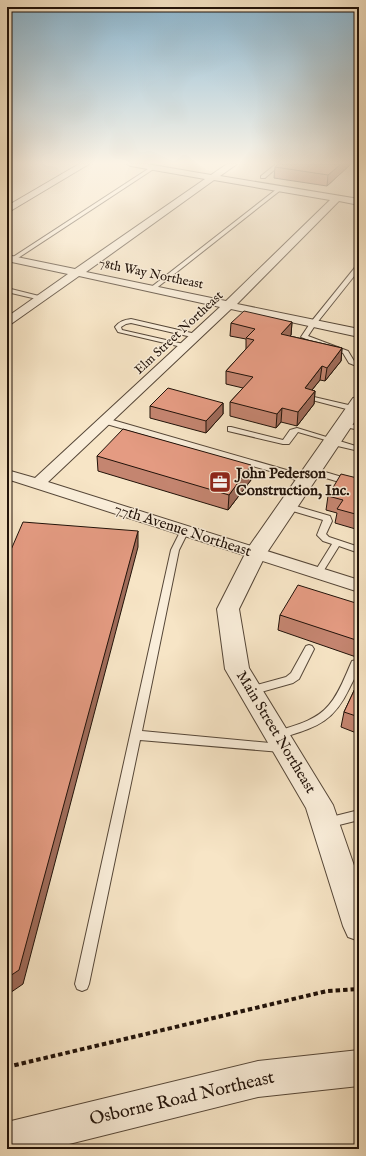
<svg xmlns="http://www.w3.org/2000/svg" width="366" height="1156" font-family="'IM FELL English',serif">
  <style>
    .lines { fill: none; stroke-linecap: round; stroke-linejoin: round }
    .service-casing { stroke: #564738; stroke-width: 2 }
    .minor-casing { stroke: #564738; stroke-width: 2 }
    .tertiary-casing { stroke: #564738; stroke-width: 2 }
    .path { stroke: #211209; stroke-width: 4; stroke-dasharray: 4.5 3; stroke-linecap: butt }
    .service { fill: #faeeda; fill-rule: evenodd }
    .minor { fill: #faeeda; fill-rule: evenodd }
    .tertiary { fill: #faeeda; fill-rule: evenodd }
    .wall { fill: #c48570; stroke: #211209 }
    .shaded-wall { fill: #a06c5b; stroke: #211209 }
    .building { fill: #e49b82; stroke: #211209 }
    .labels { text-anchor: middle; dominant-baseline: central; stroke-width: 3; stroke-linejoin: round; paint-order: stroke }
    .far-street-label { font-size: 13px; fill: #211209; stroke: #faeeda }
    .poi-label { font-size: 15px; font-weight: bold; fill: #211209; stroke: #faeeda; text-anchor: start }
    .street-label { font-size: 15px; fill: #211209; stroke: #faeeda }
    .near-street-label { font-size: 18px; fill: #211209; stroke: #faeeda }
  </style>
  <rect width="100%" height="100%" fill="#f7e5c6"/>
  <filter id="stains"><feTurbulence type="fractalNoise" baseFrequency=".005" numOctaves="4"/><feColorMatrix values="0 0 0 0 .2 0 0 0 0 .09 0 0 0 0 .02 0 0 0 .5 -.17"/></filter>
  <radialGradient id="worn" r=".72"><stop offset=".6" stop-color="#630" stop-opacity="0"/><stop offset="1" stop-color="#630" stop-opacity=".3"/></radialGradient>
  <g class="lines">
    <g class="service-casing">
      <g id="service">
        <path d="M276,164H281L265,178H261V176Z"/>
        <path d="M151,167L155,168L15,260L10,259Z"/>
        <path d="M278,188L282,189L154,290H150V288Z"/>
        <path d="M359,264V270L316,324L308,336L348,351L354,361L359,363V367L349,363L343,353L301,337L311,322L357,265Z"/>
        <path d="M7,288L43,297L44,298L41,300L7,292Z"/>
        <path d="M131,319L196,334L199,336L196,338L131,323L126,324L121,327L122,330L188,345V347L186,348L118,332L115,327C120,321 124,320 131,319Z"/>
        <path d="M314,397L357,407L358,409L354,411L312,400L310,399Z"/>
        <path d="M103,419H109L290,471L309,481L305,483H302L284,475L103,423Z"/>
        <path d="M341,422L359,426V430L341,426Z"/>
        <path d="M228,427H231L283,440L290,430L297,428L359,447V451L329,444V441L298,432L289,444H283L228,431Z"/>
        <path d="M309,469H315L352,480L353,482L349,484H346L309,473L308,471Z"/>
        <path d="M289,504L330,516L332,521L326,534L329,537L359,547V553L339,546L321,575H315L314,573L332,544L323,541L317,535L323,520L286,509L285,507L286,505Z"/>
        <path d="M185,527L189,530L179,550L142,731L281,744L285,745L286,748L285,751L281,752L140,740L89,984L87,989L82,991L77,989L75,984L171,550L181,530Z"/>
        <path d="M309,645L312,646L314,649L299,679L293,683L250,695L246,694L245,691L246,688L286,677L291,673L306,646Z"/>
        <path d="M356,660L359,661C359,671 354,679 350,687C332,725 315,727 278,739L274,738L273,735L274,732C293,726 316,721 329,705C340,692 345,676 352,661Z"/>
        <path d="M359,810V820L327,828L323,827L321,823L323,819Z"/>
      </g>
    </g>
    <g class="minor-casing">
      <g id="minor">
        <path d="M79,164H89L7,213V206Z"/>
        <path d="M127,164H147L211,175L227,164H237L220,176L359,199V205L339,201L237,304L359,329V337L231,309L48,482L359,580V592L7,479V470L35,478L220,307L79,276L11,324L7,325V317L68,274L7,261V255L75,269L205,179L131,166ZM214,180L330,200L226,301L86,272Z"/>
      </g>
    </g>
    <g class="tertiary-casing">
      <g id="tertiary">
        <path d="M359,397V415L266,554L239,609L249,668L333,805L359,880V941L348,937L343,926L306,808L225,669L217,609L248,548L353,398Z"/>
        <path d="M359,1050V1086L258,1097L49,1149H7V1122L258,1061Z"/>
      </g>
    </g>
    <path class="path" d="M7,1067L327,991L359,989"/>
    <use href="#service" class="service"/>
    <use href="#minor" class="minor"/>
    <use href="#tertiary" class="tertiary"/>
  </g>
  <g class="wall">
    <path d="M351,164L327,186L274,178L275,167Z"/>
    <path d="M292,322L291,335L290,336L342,348L341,361L325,381L320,380L312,390L315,391L314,404L297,426L281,422L276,428L230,416V402L243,388L226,384V371L246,349V339L230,336L231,323Z"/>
    <path d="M223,403V414L206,433L150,418V406Z"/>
    <path d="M97,456L251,480L228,510L98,471Z"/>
    <path d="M359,474V530L335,523L337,513L326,510L328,496L357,478Z"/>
    <path d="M359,604V658L278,630L280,615Z"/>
    <path d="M359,680V734L341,727L344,712Z"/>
  </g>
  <g class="shaded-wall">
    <path d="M341,164H351L327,186L328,175Z"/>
    <path d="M292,322L291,335L280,347L281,334Z"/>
    <path d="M342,348L341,361L325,381L327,368Z"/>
    <path d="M322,366L320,380L303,401L305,388Z"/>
    <path d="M315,391L314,404L297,426L298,412Z"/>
    <path d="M223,403V414L206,433V421Z"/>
    <path d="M282,408L281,422L276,428L277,414Z"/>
    <path d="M251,465V480L228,510L229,495Z"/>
    <path d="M138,531V547L23,984L7,995V978Z"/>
  </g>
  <g class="building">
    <path d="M278,164H341L328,175L275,167Z"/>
    <path d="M244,311L292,322L281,334L342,348L327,368L322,366L305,388L315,391L298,412L282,408L277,414L230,402L253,377L226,371L254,340L246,338L255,329L231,323Z"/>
    <path d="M168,388L223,403L206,421L150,406Z"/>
    <path d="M123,429L251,465L229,495L97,456Z"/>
    <path d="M341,474L357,478L359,474V515L337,509L343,500L328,496Z"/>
    <path d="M23,522L138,531L19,970L7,978V559Z"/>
    <path d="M298,585L359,604V641L280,615Z"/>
    <path d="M359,680V717L344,712Z"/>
  </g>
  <linearGradient id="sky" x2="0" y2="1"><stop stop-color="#8ab8d4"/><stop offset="0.5" stop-color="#fbf3e5"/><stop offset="1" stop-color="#fbf3e5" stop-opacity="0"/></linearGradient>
  <rect width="366" height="326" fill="url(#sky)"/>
  <defs>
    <g id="office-square" transform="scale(1.15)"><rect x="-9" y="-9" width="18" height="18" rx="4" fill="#8f2418" stroke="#faeeda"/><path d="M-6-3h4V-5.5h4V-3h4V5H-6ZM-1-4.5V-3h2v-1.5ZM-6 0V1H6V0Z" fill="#fff"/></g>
  </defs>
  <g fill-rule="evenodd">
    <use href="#office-square" x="220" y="482"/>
  </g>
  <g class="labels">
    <g class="far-street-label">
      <text transform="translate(151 274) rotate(12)">78th Way Northeast</text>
      <text transform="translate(179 333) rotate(-43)">Elm Street Northeast</text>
    </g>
    <g class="poi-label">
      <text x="236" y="473">John Pederson<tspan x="236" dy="17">Construction, Inc.</tspan></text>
    </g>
    <g class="street-label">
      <text transform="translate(183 530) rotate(18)">77th Avenue Northeast</text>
      <text transform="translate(276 732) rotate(59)">Main Street Northeast</text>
    </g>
    <g class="near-street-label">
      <text transform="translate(182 1099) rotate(-13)">Osborne Road Northeast</text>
    </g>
  </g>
  <rect width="366" height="1156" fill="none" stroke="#f7e5c6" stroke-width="24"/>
  <rect x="8" y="8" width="350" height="1140" fill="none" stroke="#211209" stroke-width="2"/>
  <rect x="12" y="12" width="342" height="1132" fill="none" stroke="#211209"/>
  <rect width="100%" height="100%" filter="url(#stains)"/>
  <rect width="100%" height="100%" fill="url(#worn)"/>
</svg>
